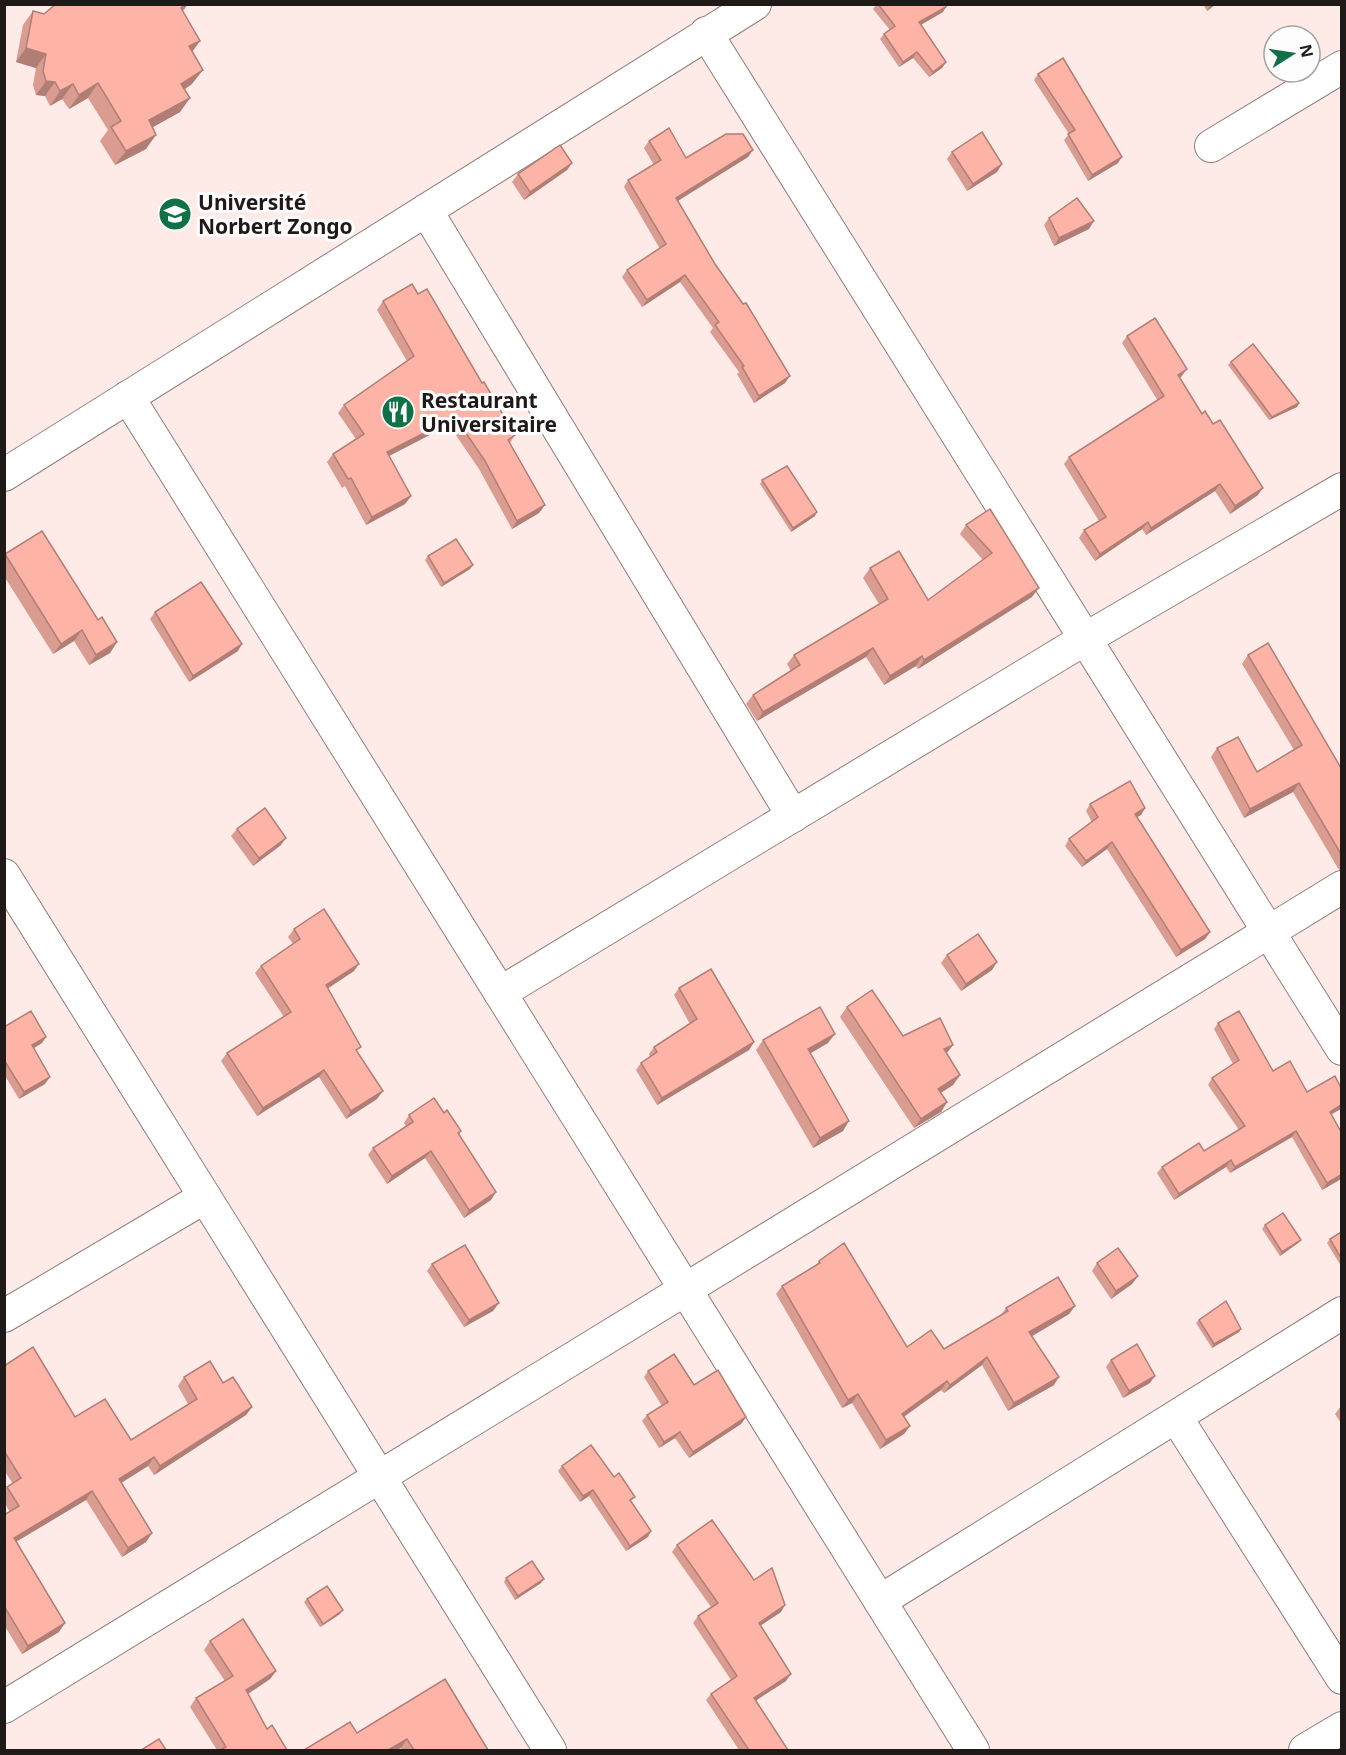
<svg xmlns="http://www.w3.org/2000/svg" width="1346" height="1755" font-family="'Noto Sans',sans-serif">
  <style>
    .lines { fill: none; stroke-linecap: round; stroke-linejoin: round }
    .street-casing { stroke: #8f7e7b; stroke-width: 34 }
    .street { stroke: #fff; stroke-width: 32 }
    .wall { fill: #da9b90 }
    .shaded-wall { fill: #b17e75 }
    .building { fill: #fdb4a7; stroke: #b17e75; stroke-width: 1.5 }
    .labels { text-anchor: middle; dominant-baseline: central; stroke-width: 6; stroke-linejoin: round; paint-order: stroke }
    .poi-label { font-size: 21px; font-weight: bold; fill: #1f1918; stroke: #fdfdfd; text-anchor: start }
  </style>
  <rect width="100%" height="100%" fill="#feebe7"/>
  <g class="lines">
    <g class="street-casing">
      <g id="street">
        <path d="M706,33L1342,1049"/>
        <path d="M1211,146L1342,67"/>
        <path d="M426,210L793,816"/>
        <path d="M128,397L973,1750"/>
        <path d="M4,475L755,4"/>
        <path d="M4,875L550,1750"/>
        <path d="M500,993L1085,639L1342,489"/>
        <path d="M4,1316L205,1197"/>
        <path d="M1176,1417L1342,1678"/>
        <path d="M880,1601L1342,1313"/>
        <path d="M4,1707L1342,887"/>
        <path d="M1305,1750L1342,1728"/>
      </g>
    </g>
    <use href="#street" class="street"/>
  </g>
  <g class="wall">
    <path d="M877,4L943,12L921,25L946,62L942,68L929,77L913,58L899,67L880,39L884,34L890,30L873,9Z"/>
    <path d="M1203,4H1216L1207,11Z"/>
    <path d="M33,11L44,14L183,12L192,51V84L185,89L190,98L180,112L153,127L146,149L115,165L100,141L108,130L88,98L69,109L62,99L50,106L45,96L36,95L33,85L36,68L16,62L23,25Z"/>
    <path d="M1038,74L1118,163L1088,181L1064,140L1069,134L1034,80Z"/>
    <path d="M649,141L686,158L748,157L678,201L785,383L754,403L737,374L739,372L710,332L713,328L680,282L642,307L622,277L627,270L660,249L624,187L628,180L654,165L644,148Z"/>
    <path d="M952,152L1002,164L997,172L967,191L947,159Z"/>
    <path d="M572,163L567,170L524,200L512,182L518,174Z"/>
    <path d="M1049,218L1089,229L1054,246L1044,225Z"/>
    <path d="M418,294L482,383L515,435L510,443L545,505L539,513L512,529L479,469L449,425L389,456L411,496L405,504L366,525L345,486L342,488L327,462L333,454L356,439L338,413L344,405L407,361L377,310L383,301Z"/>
    <path d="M1127,336L1187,369L1179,378L1202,414L1258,495L1230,514L1215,491L1146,535L1142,529L1095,561L1079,538L1084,530L1099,521L1064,464L1069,457L1158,401L1122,343Z"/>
    <path d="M1231,362L1299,403L1297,407L1269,420L1228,365Z"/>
    <path d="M762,480L815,516L791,532L760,484Z"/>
    <path d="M966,525L1032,597L918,669L916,666L884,685L866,657L757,721L746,704L753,695L791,671L787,664L794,655L879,604L863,578L870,568L928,600L983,560L960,534Z"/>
    <path d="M5,554L98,620L117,642L110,653L89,665L74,641L53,654L4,576Z"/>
    <path d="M428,556L470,569L441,587L425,560Z"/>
    <path d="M155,612L238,651L189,682L150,619Z"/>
    <path d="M1248,655L1341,768V870H1339L1293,792L1244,818L1211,757L1217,748L1257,772L1294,750L1242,664Z"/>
    <path d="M1090,804L1145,808L1141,815L1137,817L1210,932L1205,939L1176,957L1107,849L1082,867L1065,846L1069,839L1092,822L1086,811Z"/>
    <path d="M237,829L281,845L253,866L231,836Z"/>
    <path d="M294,929L354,971L328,988L377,1099L346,1119L319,1077L257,1116L221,1061L227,1053L284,1017L255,973L261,966L293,944L288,937Z"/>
    <path d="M947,955L992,970L961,991L941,963Z"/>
    <path d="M679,988L754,1042L749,1050L657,1105L636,1070L641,1063L650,1057L649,1054L654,1047L690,1024L674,995Z"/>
    <path d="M847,1007L903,1036L953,1045L946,1054L960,1075L953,1085L941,1093L947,1102L941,1112L914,1128L840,1017Z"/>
    <path d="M1218,1023L1273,1071L1307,1092L1331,1115L1341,1179L1322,1190L1292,1137L1230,1173L1226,1167L1174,1200L1157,1173L1162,1167L1204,1151L1239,1130L1208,1085L1212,1078L1233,1064L1214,1029Z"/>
    <path d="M4,1027L42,1043L34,1048L45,1084L19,1099L4,1074Z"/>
    <path d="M763,1040L828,1043L810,1053L843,1131L813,1148L756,1050Z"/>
    <path d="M444,1113L461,1131L459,1135L491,1200L464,1218L425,1158L387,1184L368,1155L373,1148L406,1126L404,1123L409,1115Z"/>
    <path d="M1265,1225L1298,1243L1280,1256L1262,1229Z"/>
    <path d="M1341,1232V1266L1327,1243L1330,1239Z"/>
    <path d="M819,1261L907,1347L944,1349L1000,1316L1006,1308L1075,1306L1069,1314L1032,1336L1054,1385L1008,1411L982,1365L944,1393L941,1390L904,1417L910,1426L904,1434L880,1449L852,1403L842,1408L776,1294L782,1286L816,1265Z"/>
    <path d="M1097,1263L1138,1276L1132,1284L1111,1299L1092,1271Z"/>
    <path d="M432,1264L493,1311L464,1327L427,1271Z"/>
    <path d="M1199,1320L1241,1329L1239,1332L1212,1348L1196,1323Z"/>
    <path d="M1111,1360L1150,1383L1123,1398L1106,1367Z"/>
    <path d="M4,1366L75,1417L131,1440L188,1404L178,1386L184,1377L223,1383L252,1407L246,1415L154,1475L148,1466L121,1483L152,1533L146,1542L122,1557L86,1500L16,1542L59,1632L22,1654L4,1625V1515L10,1512L4,1502V1491L7,1487L13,1484L4,1470Z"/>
    <path d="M648,1371L694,1385L746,1417L741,1424L689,1458L675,1438L659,1448L642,1421L647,1415L662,1406L644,1377Z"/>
    <path d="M1341,1406V1423L1335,1414Z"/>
    <path d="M562,1466L632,1502L648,1537L626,1551L589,1496L580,1502L558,1471Z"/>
    <path d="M677,1545L754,1580L781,1612L760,1625L786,1681L756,1700L788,1750H739L706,1700L711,1694L731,1680L693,1623L698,1616L711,1607L672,1552Z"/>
    <path d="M506,1578L541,1583L515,1600L504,1582Z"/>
    <path d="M307,1599L340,1614L320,1627L304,1602Z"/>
    <path d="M210,1641L276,1671L270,1679L248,1694L267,1729L287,1750H217L190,1707L196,1698L225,1681L204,1650Z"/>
    <path d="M445,1679L488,1750H402L401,1748L357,1733Z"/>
  </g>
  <g class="shaded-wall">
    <path d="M186,4H188L180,15L181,8Z"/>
    <path d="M1211,4H1216L1207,11Z"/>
    <path d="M946,7L943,12L915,28L919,22Z"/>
    <path d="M200,41L190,55L189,46Z"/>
    <path d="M26,48L46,54L36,68L16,62Z"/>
    <path d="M917,52L913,58L899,67L903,62Z"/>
    <path d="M946,62L942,68L929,77L933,72Z"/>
    <path d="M203,70L192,84L171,98L181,84Z"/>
    <path d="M46,81L55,82L45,96L36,95Z"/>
    <path d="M98,83L88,98L69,109L79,95Z"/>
    <path d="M73,84L62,99L50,106L60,91Z"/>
    <path d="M190,98L180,112L139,135L149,120Z"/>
    <path d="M156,135L146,149L115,165L126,151Z"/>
    <path d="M753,150L748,157L671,205L676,198Z"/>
    <path d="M1122,157L1118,163L1088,181L1092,175Z"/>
    <path d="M572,163L567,170L524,200L530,192Z"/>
    <path d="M1002,164L997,172L967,191L973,184Z"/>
    <path d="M1094,221L1089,229L1054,246L1059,238Z"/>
    <path d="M685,275L680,282L642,307L647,300Z"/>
    <path d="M1187,369L1181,377L1173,382L1178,375Z"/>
    <path d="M790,376L785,383L754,403L759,396Z"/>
    <path d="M1299,403L1297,407L1269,420L1272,417Z"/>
    <path d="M455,417L449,425L381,460L387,452Z"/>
    <path d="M1220,484L1215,491L1146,535L1151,528Z"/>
    <path d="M1263,488L1258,495L1230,514L1235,506Z"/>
    <path d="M411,496L405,504L366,525L372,517Z"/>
    <path d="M545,505L539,513L512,529L517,521Z"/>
    <path d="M817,512L815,516L791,532L793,528Z"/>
    <path d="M1148,522L1142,529L1095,561L1100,554Z"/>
    <path d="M473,565L470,569L441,587L444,583Z"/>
    <path d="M1039,588L1032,597L918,669L924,660Z"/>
    <path d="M82,630L74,641L53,654L61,644Z"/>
    <path d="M117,642L110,653L89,665L96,655Z"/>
    <path d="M242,644L238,651L189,682L193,676Z"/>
    <path d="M873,648L866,657L757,721L763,712Z"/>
    <path d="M922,656L916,666L884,685L890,676Z"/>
    <path d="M1299,783L1293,792L1244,818L1250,809Z"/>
    <path d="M1145,808L1141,815L1130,821L1135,814Z"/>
    <path d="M286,838L281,845L253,866L259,858Z"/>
    <path d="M1112,842L1107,849L1082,867L1086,861Z"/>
    <path d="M1210,932L1205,939L1176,957L1181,950Z"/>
    <path d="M997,962L992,970L961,991L966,984Z"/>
    <path d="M359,964L354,971L321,993L326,985Z"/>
    <path d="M835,1034L828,1043L801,1059L808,1049Z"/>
    <path d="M46,1037L42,1043L27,1052L32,1045Z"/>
    <path d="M754,1042L749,1050L657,1105L662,1098Z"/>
    <path d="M953,1045L946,1054L944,1049Z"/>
    <path d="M324,1070L319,1077L257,1116L263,1108Z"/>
    <path d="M960,1075L953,1085L932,1098L938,1089Z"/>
    <path d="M50,1077L45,1084L19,1099L24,1092Z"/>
    <path d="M383,1091L377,1099L346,1119L351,1111Z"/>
    <path d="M947,1102L941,1112L914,1128L921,1119Z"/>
    <path d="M1341,1105V1109L1325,1118L1330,1112Z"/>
    <path d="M849,1121L843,1131L813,1148L820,1138Z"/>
    <path d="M1296,1131L1292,1137L1230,1173L1235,1167Z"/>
    <path d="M431,1151L425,1158L387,1184L392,1176Z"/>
    <path d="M1231,1160L1226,1167L1174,1200L1179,1194Z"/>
    <path d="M1341,1175V1179L1322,1190L1327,1183Z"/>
    <path d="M496,1192L491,1200L464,1218L469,1210Z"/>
    <path d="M1301,1240L1298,1243L1280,1256L1282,1252Z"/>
    <path d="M1138,1276L1132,1284L1111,1299L1116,1291Z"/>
    <path d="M499,1303L493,1311L464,1327L469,1320Z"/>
    <path d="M1075,1306L1069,1314L1024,1341L1029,1332Z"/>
    <path d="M1241,1329L1239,1332L1212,1348L1214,1344Z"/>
    <path d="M987,1357L982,1365L944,1393L950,1385Z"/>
    <path d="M1155,1376L1150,1383L1123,1398L1129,1391Z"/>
    <path d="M1059,1377L1054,1385L1008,1411L1014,1403Z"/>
    <path d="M947,1381L941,1390L896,1422L902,1414Z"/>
    <path d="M858,1394L852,1403L842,1408L848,1400Z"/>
    <path d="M252,1407L246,1415L154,1475L160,1466Z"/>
    <path d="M746,1417L741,1424L689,1458L693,1452Z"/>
    <path d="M910,1426L904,1434L880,1449L886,1440Z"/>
    <path d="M680,1432L675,1438L659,1448L664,1442Z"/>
    <path d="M154,1457L148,1466L113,1488L119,1479Z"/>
    <path d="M593,1490L589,1496L580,1502L583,1496Z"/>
    <path d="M92,1491L86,1500L7,1547L14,1538Z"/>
    <path d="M651,1531L648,1537L626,1551L630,1546Z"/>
    <path d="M152,1533L146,1542L122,1557L128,1548Z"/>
    <path d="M544,1579L541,1583L515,1600L518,1596Z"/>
    <path d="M785,1605L781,1612L754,1630L759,1623Z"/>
    <path d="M343,1610L340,1614L320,1627L323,1624Z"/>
    <path d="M65,1623L59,1632L22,1654L28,1646Z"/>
    <path d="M276,1671L270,1679L240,1699L246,1690Z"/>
    <path d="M791,1674L786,1681L749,1705L754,1698Z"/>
    <path d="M407,1739L401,1748L397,1750H388Z"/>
  </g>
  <g class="building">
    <path d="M56,4H186L181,8L200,41L189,46L203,70L181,84L190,98L149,120L156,135L126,151L111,127L121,121L98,83L79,95L73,84L60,91L55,82L46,81L43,71L46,54L26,48L33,11L44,14Z"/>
    <path d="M878,4H945L946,7L919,22L946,62L933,72L917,52L903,62L884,34L895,26Z"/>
    <path d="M1063,58L1122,157L1092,175L1068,134L1075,130L1038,74Z"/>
    <path d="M669,128L686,158L726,134H743L753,150L676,198L715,264L743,304L746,303L790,376L759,396L742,367L744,366L715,325L719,322L685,275L647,300L627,270L666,244L628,180L661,160L649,141Z"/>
    <path d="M982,132L1002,164L973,184L952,152Z"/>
    <path d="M560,145L572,163L530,192L518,174Z"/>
    <path d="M1077,198L1094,221L1059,238L1049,218Z"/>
    <path d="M412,284L418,294L427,289L482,383L484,382L515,435L508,440L545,505L517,521L485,461L455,417L387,452L411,496L372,517L351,478L348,479L333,454L364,434L344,405L414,356L383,301Z"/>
    <path d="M1155,318L1187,369L1178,375L1202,414L1205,411L1213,424L1220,420L1263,488L1235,506L1220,484L1151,528L1148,522L1100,554L1084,530L1106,517L1069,457L1164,396L1127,336Z"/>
    <path d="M1253,344L1299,403L1272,417L1231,362Z"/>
    <path d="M787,466L817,512L793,528L762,480Z"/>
    <path d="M990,509L1039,588L924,660L922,656L890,676L873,648L763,712L753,695L800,665L794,655L888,599L870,568L899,551L928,600L992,553L966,525Z"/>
    <path d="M42,531L98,620L102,617L117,642L96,655L82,630L61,644L5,554Z"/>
    <path d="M456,539L473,565L444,583L428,556Z"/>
    <path d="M201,582L242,644L193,676L155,612Z"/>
    <path d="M1268,643L1341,768V854L1299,783L1250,809L1217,748L1238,737L1257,772L1302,745L1248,655Z"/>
    <path d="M1130,781L1145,808L1135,814L1210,932L1181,950L1112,842L1086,861L1069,839L1098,817L1090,804Z"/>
    <path d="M265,808L286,838L259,858L237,829Z"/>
    <path d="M324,909L359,964L326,985L361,1047L356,1050L383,1091L351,1111L324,1070L263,1108L227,1053L291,1012L261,966L300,939L294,929Z"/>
    <path d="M978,934L997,962L966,984L947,955Z"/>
    <path d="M711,969L754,1042L662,1098L641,1063L657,1052L654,1047L697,1019L679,988Z"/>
    <path d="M872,990L903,1036L940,1018L953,1045L944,1049L960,1075L938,1089L947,1102L921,1119L847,1007Z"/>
    <path d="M820,1007L835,1034L808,1049L849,1121L820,1138L763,1040Z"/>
    <path d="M31,1011L46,1037L32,1045L50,1077L24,1092L4,1060V1027Z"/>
    <path d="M1239,1011L1273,1071L1290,1061L1307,1092L1335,1076L1341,1088V1105L1330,1112L1341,1132V1175L1327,1183L1296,1131L1235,1167L1231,1160L1179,1194L1162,1167L1199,1143L1204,1151L1245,1126L1212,1078L1239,1060L1218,1023Z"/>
    <path d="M434,1098L444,1113L447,1110L461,1131L458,1133L496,1192L469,1210L431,1151L392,1176L373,1148L413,1122L409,1115Z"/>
    <path d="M1283,1213L1301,1240L1282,1252L1265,1225Z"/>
    <path d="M1341,1232V1258L1330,1239Z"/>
    <path d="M844,1243L907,1347L931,1330L944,1349L1008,1311L1006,1308L1058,1277L1075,1306L1029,1332L1059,1377L1014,1403L987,1357L950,1385L947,1381L902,1414L910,1426L886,1440L858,1394L848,1400L782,1286L820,1263L819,1261Z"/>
    <path d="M465,1245L499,1303L469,1320L432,1264Z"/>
    <path d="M1118,1248L1138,1276L1116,1291L1097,1263Z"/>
    <path d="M1226,1301L1241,1329L1214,1344L1199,1320Z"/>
    <path d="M1137,1344L1155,1376L1129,1391L1111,1360Z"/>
    <path d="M33,1347L75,1417L105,1399L131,1440L197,1399L184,1377L210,1361L223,1383L233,1377L252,1407L160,1466L154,1457L119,1479L152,1533L128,1548L92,1491L14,1538L65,1623L28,1646L4,1606V1515L19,1506L7,1487L21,1478L4,1451V1366Z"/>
    <path d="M674,1354L694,1385L718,1370L746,1417L693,1452L680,1432L664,1442L647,1415L668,1402L648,1371Z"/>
    <path d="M591,1445L614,1477L619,1473L635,1497L630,1500L651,1531L630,1546L593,1490L583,1496L562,1466Z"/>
    <path d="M712,1520L754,1580L772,1568L785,1605L759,1623L791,1674L754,1698L788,1750H749L711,1694L737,1676L698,1616L718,1603L677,1545Z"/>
    <path d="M532,1561L544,1579L518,1596L506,1578Z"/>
    <path d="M327,1586L343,1610L323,1624L307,1599Z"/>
    <path d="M243,1619L276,1671L246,1690L267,1729L272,1725L287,1750H220L226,1747L196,1698L233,1676L210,1641Z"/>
    <path d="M445,1679L488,1750H414L407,1739L388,1750H304L350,1722L357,1733Z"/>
    <path d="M159,1739L166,1750H141Z"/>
  </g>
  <defs>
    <g id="university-disc" transform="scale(1.725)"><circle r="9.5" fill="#107147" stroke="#fdfdfd"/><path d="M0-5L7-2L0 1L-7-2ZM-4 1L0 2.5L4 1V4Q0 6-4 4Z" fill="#fff"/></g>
    <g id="restaurant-disc" transform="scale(1.725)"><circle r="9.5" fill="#107147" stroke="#fdfdfd"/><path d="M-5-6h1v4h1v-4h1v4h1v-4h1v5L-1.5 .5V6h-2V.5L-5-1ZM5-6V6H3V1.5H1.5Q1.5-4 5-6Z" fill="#fff"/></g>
  </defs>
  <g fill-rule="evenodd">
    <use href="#university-disc" x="175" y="214"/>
    <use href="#restaurant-disc" x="398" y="412"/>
  </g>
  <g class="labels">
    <g class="poi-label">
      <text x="198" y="202">Université<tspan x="198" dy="24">Norbert Zongo</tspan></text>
      <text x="421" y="400">Restaurant<tspan x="421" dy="24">Universitaire</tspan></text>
    </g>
  </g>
  <rect width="1346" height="1755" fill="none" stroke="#1f1918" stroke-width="12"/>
  <g transform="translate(1292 54) rotate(78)"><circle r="28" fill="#fdfdfd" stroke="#a4a2a1" stroke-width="1.5"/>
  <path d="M0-4.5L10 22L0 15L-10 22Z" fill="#107147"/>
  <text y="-9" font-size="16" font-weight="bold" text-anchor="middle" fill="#1f1918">N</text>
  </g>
</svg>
